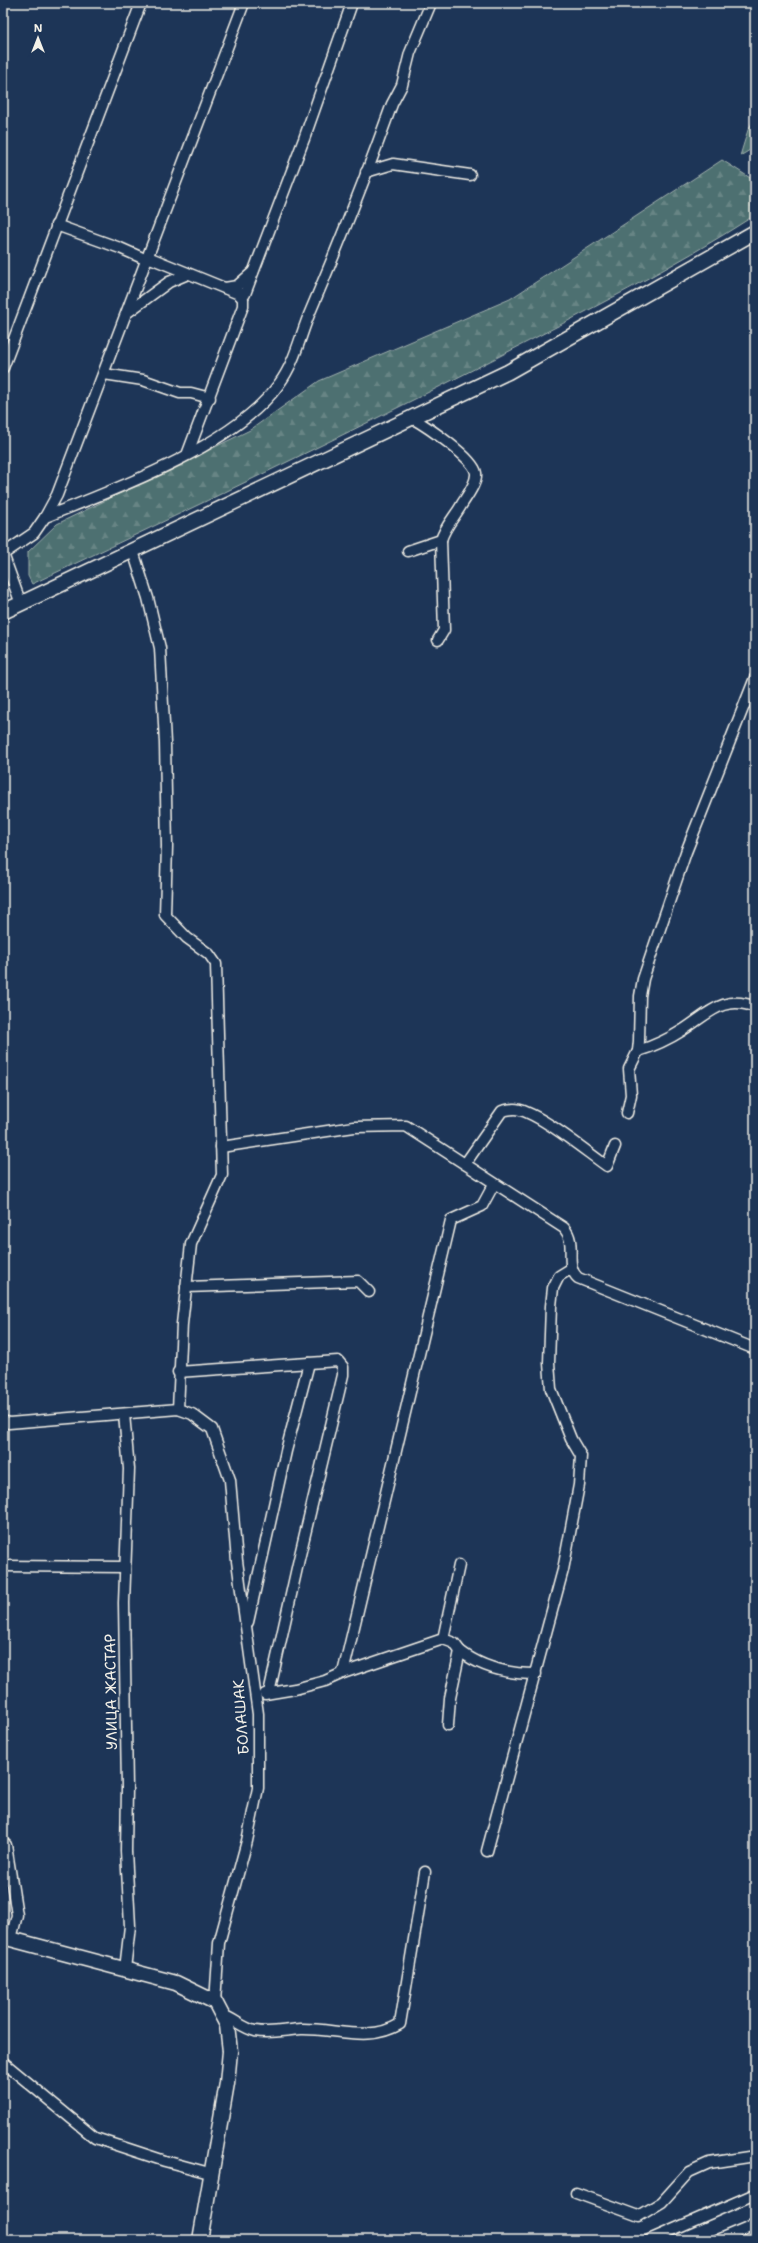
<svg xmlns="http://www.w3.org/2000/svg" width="758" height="2243" font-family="'Shantell Sans',sans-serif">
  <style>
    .forest { fill: url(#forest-firs); stroke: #a0b0ac }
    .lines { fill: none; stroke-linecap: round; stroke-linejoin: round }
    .street-casing { stroke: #f4f1e8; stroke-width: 13 }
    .secondary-casing { stroke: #f4f1e8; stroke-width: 17 }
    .street { stroke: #1d3557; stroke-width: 10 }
    .secondary { stroke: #1d3557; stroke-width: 14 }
    .labels { text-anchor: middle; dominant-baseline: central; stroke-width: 3; stroke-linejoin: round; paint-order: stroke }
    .street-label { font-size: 15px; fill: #f4f1e8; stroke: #1d3557 }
  </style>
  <defs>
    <pattern id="forest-firs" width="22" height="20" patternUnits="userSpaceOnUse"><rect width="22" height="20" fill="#4d7071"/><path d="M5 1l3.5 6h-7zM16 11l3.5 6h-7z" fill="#678585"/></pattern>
  </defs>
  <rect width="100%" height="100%" fill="#1d3557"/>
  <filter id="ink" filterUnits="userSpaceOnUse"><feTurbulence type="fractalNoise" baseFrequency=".025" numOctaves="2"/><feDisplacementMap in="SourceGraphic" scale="8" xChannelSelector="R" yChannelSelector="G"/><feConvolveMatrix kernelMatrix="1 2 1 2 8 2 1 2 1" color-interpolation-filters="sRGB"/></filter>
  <g filter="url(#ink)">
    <g class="forest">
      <path d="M755,118V147L740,156L748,130Z"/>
      <path d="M722,160L755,181V215C673,268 585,312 498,357C344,436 188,510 32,584L28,576V552L57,524L250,430L319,381L510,299Z"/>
    </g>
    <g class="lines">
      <g class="street-casing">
        <g id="street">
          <path d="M366,172L393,164L470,175"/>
          <path d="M56,225L120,248L147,260"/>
          <path d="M148,257L239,294H245L304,139L352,3"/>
          <path d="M225,288L237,286L253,272"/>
          <path d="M128,312L169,282L188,274"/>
          <path d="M3,368L141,3"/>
          <path d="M104,374L143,380L180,393H191L210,398"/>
          <path d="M412,418C426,426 474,458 476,473C477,483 467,496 462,504C455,517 445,526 441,540L444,630L438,640"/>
          <path d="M187,455L243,306V299L239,294"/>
          <path d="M45,517C114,490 236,445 279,384C296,361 300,335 311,310C340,242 367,174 392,104L402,85L410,53L431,3"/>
          <path d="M133,551L148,598L160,648L165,743L167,846L165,915L187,938L209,954L216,964L222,1175L191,1244L182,1324L178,1409"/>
          <path d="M408,551L441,540"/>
          <path d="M3,554L34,533L45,517L57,495L244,3"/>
          <path d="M3,554L21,604"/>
          <path d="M638,1051C654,1046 669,1039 683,1030C708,1014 724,994 755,1007"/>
          <path d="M627,1113L631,1095L629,1069L638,1051L639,1041L640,996L643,979L686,852L755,678"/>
          <path d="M221,1147L354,1127L406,1126L564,1228C578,1244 563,1264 578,1278L755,1349"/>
          <path d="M465,1164L502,1111C506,1110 510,1109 514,1109C535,1109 588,1153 607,1166L615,1146"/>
          <path d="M186,1287L358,1281L369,1292"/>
          <path d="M178,1372L338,1361L343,1367V1375L299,1559L269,1693"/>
          <path d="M124,1414L129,1469L124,1603L127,1788L126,1851L130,1926L125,1969"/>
          <path d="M3,1421L9,1423L178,1409L192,1414L212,1429L230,1480L237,1561L258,1714V1788L247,1841L219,1943L215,2002"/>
          <path d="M3,1566L125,1567"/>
          <path d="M248,1622L286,1451L309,1363"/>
          <path d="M443,1639L454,1643L460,1651L450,1698L448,1725"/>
          <path d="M460,1651C482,1668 508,1674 536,1674"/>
          <path d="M343,1673L451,1220L482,1206L494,1184"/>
          <path d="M265,1694L295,1689L325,1681L343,1673L443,1639L459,1565"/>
          <path d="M6,1845L17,1915L11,1939"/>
          <path d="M487,1851L563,1570L579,1485L581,1456L571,1439L551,1389L549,1363L551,1306L553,1288L559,1276L572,1268"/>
          <path d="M222,2015C234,2019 243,2028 255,2031C271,2034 285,2030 301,2029C335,2028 369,2043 400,2024L425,1872"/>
          <path d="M3,2062L95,2138L165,2161L213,2174"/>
          <path d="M576,2193L639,2216L662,2202L689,2172L709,2163L755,2156"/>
          <path d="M649,2240L755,2194"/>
          <path d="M717,2240L755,2224"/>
        </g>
      </g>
      <g class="secondary-casing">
        <g id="secondary">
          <path d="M3,612L508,372L755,232"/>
          <path d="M3,1937L176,1983L215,2002L227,2025L230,2051L227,2083L200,2240"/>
        </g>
      </g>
      <use href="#street" class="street"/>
      <use href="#secondary" class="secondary"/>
    </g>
  </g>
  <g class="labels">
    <g class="street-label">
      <text transform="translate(111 1692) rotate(-91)">УЛИЦА ЖАСТАР</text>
      <text transform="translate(241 1717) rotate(-94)">БОЛАШАК</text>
    </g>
  </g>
  <rect width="758" height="2243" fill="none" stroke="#1d3557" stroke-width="16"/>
  <rect x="8" y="8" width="742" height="2227" fill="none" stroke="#f4f1e8" stroke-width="1.5" filter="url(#ink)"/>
  <g transform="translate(38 38)" stroke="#1d3557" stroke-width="3" paint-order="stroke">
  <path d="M0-3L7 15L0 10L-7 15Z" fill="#f4f1e8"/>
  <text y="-6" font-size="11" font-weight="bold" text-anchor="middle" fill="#f4f1e8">N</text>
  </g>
</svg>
